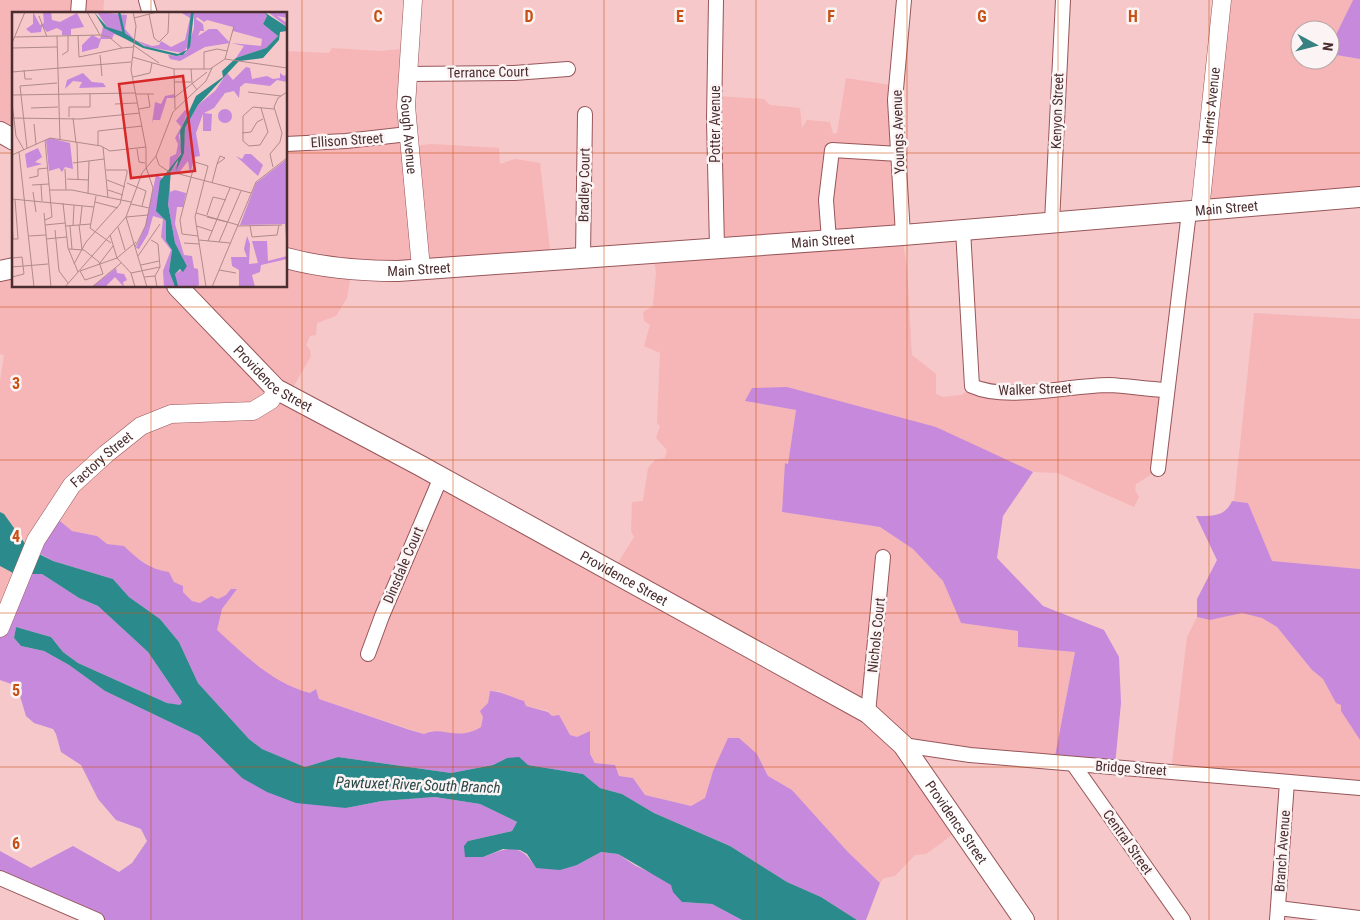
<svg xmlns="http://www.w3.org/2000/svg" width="1360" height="920" font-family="'Roboto Condensed',sans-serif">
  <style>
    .built { fill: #f6b5b7 }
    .green { fill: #c689dc }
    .water { fill: #2a8a8c }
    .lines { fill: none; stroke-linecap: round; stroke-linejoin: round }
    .minor-casing { stroke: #975659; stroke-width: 16 }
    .tertiary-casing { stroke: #975659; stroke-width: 19 }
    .secondary-casing { stroke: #975659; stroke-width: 22 }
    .minor { stroke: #fff; stroke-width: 14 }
    .tertiary { stroke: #fff; stroke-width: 18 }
    .secondary { stroke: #fff; stroke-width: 20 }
    .grid { fill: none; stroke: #c85013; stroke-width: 1; stroke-opacity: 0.55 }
    .labels { text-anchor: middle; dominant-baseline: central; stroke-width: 5; stroke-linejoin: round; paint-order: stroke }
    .street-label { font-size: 14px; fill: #4a2d2f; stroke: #fcf4f4 }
    .water-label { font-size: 15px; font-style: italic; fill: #2a4747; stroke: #fcf4f4 }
    .inset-river { fill: none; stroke: #2a8a8c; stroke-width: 2.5 }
    .inset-road { fill: none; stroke: #b18a8b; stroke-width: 1 }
    .view { fill: #d62828; fill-opacity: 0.15; stroke: #d62828; stroke-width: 2.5 }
    .inset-edge { fill: none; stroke: #4a2d2f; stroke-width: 2.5 }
    .grid-label { font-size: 16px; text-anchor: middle; font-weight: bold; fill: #c85013; stroke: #fcf4f4; stroke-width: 5; stroke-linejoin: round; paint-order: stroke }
  </style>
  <rect width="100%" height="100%" fill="#f6c8c9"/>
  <g class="built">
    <path d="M0,0H104L103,14H14V140L0,133Z"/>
    <path d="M1224,0H1353L1330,47V30H1300V60H1330V54L1360,59V198L1201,210Z"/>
    <path d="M332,48L380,51L401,49V69L413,146L432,144L499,148L500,164L515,159L540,163L551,259L352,270L347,298L336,316L317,323L316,335L310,336L306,345L310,350L311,356L291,391L613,571L634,537L631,531L632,502L643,501L648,468L655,460L665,458L667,450L656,438L660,426L657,423L660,353L644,346L650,325L644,321L643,312L653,306L656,273L653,253L715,248L717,96L764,99L770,105L800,108L802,128L807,120L830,122L833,134L837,133L846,78L897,86L902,238L907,268L912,355L936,374V394L943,397L961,395L974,387L1106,386L1161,392L1152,474L1136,484L1135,490L1139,497L1134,507L1058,473L1033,472L1005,460L936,427L745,401L796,410L788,464L786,463L782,512L880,527L913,549L943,581L961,623L1018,631V647L1075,652L1054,761L912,747L959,830L926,854L915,855L895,876L884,878L880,883L847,851L792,790L768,776L757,754L713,771L705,798L691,806L645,795L633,778L619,776L615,765L596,763L577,737L570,735L559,716H552L548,711L526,706L524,701L513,698L499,691H490L488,704L481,727L471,733L458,735L430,731L424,734L319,699L316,689L310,693L299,690L268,675L216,630L222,609L237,589L218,599L200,603L192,601L183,592V586L174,582L169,572L159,571L135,557L124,546L106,544L97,536L72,531L48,511L27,544L0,512V381L4,355L0,354V271L14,269V286H286V51L329,53Z"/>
    <path d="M1254,313L1360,319V569L1271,561L1248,503L1234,501Z"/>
    <path d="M0,566L15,574L0,617Z"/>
    <path d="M1242,613L1262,618L1277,627L1312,670L1323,679L1336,702L1341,705V711L1360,740V788L1171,771L1187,637L1197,617L1210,620Z"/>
  </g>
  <g class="green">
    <path d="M1353,0H1360V59L1330,54V47Z"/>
    <path d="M787,387L936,427L1033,472L1003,516L997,558L1043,606L1104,630L1119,657L1121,703L1115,765L1054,761L1075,652L1018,647V631L961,623L943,581L913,549L880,527L782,512L785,463L788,464L796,410L745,401L752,388Z"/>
    <path d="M1232,501L1248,503L1272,561L1360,569V740L1341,711V705L1336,703L1323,679L1312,670L1277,627L1262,618L1242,613L1210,620L1197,617V599L1217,560L1196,516C1212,516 1225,517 1232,501Z"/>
    <path d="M48,511L72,531L97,536L107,544L124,546C137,559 151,570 169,572L174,582L183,586V592L192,601L200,603L211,596L218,599L226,595L231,589H237L222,609L217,630C245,655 272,683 310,693L316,689L319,699L410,730L424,734C442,725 457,742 481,727L483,717L480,711L488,703L490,691C502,691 512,698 524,701L526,706L548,712L552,716L559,715L570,735L577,737L590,731V754L595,763L615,765L619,776L633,778L645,795L691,806L705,798L713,771L728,738H739L757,754L768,776L792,790L847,851L880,883L866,920H857L821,897L787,882L730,846L654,813L622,794L600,788L583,774L528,765L507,758L493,765L451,773L338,757L305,767L262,749L249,739L198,683L179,642L160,619L129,597L113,579L53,561L29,548Z"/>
    <path d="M22,574H42L79,598L98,606L148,652L182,702L180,706L167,703L78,663L63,652L51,637L16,627L14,638L21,646L44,651L69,665L105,691L199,736L242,778L346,808L382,801L435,797L480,804L517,822L512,831L468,841L483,857C509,847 520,842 536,868L577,865L601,852L618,854L636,866L665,879L671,885L682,902L712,904L742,920H98L0,881V851L31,868L73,846L119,872L132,863L147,841L141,829L116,820L98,799L81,765L61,752L56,734L53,729L34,723L26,716L17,686L0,680V617Z"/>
  </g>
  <path class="water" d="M0,512L4,514L29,549L53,561L113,579L129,597L160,619L179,642L198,683L249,739L262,749L305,767L338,757L451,773L493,765L507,758L519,757L528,765L583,774L600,788L622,794L654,813L730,846L787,882L821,897L857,920H742L712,904L682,902L673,892L671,885L618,854L601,852L577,865L560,870L536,868L527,854L520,850L503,849L483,857H465L464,846L468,841L512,831L517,822L480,804L435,797L382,801L346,808L296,803L267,792L242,778L199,736L105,691L69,665L44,651L21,646L14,638L16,627L51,637L63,652L78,663L167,703L180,705L182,702L148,652L98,606L79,598L42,574H15L0,566Z"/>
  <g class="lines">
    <g class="minor-casing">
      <g id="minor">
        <path d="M146,0L150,14"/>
        <path d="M716,0L714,120L717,247"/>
        <path d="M78,14L79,0"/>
        <path d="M407,74L514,73L568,69"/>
        <path d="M286,144L346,141L408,134"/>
        <path d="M1052,222L1063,0"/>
        <path d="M963,230L972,386C1007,402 1070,385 1109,385C1128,386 1147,389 1166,390"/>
        <path d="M903,235L895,100L904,0"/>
        <path d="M829,240L826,200L832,150L899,154"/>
        <path d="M583,256L585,114"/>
        <path d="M1158,469L1189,212"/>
        <path d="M368,654L382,616L441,477"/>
        <path d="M868,713L883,557"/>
        <path d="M903,745L970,755L1360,788"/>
        <path d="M1073,764L1183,920"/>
        <path d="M0,878L97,920"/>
        <path d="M1278,908L1360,918"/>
        <path d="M1277,920L1287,782"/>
      </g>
    </g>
    <g class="tertiary-casing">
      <g id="tertiary">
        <path id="s1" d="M413,0L406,106L421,268"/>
        <path id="s2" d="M1200,210L1222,0"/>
        <path id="s3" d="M0,628L36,540L72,485L106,454L141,426L171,414L253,411L271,400L276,389"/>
      </g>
    </g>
    <g class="secondary-casing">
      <g id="secondary">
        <path d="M0,132L14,140"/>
        <path id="s4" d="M286,258C323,268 360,271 398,271L903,235L1360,197"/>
        <path d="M0,271L14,268"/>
        <path id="s5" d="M177,286L276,389L419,465L868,713L903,745L1024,920"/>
      </g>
    </g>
    <use href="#minor" class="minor"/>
    <use href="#tertiary" class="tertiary"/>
    <use href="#secondary" class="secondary"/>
  </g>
  <path class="grid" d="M151,0V14M302,0V920M453,0V920M604,0V920M756,0V920M907,0V920M1058,0V920M1209,0V920M0,153H14M286,153H1360M151,286V920M0,307H1360M0,460H1360M0,613H1360M0,767H1360"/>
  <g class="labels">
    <g class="street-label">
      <text transform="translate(488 72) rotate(-1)">Terrance Court</text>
      <text stroke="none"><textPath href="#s2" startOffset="105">Harris Avenue</textPath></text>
      <text transform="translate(1057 111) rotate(-88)">Kenyon Street</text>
      <text transform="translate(715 124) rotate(-90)">Potter Avenue</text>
      <text transform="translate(898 132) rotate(-92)">Youngs Avenue</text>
      <text stroke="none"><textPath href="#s1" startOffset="135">Gough Avenue</textPath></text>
      <text transform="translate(347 140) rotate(-4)">Ellison Street</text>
      <text transform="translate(584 185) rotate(-89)">Bradley Court</text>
      <text stroke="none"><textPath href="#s4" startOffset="944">Main Street</textPath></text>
      <text stroke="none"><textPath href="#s4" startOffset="539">Main Street</textPath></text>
      <text stroke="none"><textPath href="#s4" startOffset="134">Main Street</textPath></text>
      <text stroke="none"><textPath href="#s5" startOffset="134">Providence Street</textPath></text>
      <text transform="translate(1035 389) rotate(-2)">Walker Street</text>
      <text stroke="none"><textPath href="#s3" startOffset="200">Factory Street</textPath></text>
      <text transform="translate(403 565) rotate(-67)">Dinsdale Court</text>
      <text stroke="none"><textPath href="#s5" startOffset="539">Providence Street</textPath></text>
      <text transform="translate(876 635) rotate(-84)">Nichols Court</text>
      <text transform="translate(1131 768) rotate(4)">Bridge Street</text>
      <text stroke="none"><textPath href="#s5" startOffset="959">Providence Street</textPath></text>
      <text transform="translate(1128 842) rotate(55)">Central Street</text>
      <text transform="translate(1282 851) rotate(-86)">Branch Avenue</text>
    </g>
    <g class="water-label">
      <text transform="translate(418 785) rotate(2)">Pawtuxet River South Branch</text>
    </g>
  </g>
  <g transform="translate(12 12)">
    <rect width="275" height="275" fill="#f6c8c9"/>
    <path d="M21,0L28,13L32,11L31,0H39L40,8L48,10L65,1L72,15L59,17V23H50V19L45,16L35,20L30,14L29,20L19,21L14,17L21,12ZM85,0L115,3L113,17L122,27L95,15ZM168,0H179L180,3L176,34L171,41L135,35L123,28L140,34L147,33L149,29L159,35L173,28L178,6ZM182,0H252L255,4L251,12L266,24L254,36L224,46L232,34L219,31L249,34L250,27L221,19V15L195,8L192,10L185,5L184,7L191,12L192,19H188L186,24L197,17H205L218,31L193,35L168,49L158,47L156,43L168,44L174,41L182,16ZM256,0H275V6L265,4L275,11V15ZM91,15L116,27L102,22L100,27H89L86,36L70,40V33L80,23L88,27ZM234,55L238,56L240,67L255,64L261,67L268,66V61L272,64L275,62V70L265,68L258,74L233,71L228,75L227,86L222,79L213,81L202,96L192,101L200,102L199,119H191V102L184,121L188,144L183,145L178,162L176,149L166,162L159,159L171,143L173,116L186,93L203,79L215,61L221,68ZM71,61L80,70L91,71L94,75L67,76L70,70L61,69L53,77L55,68ZM163,82V86H155L148,108H141L140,111L143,90L149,92L153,84ZM206 104a7 7 0 1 1 14 0a7 7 0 1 1-14 0ZM173,98H176L167,124L170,139L157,160L158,145L164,142L166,132L163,126L169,115L164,109ZM38,126L58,131L61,157L53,155L50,160L47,156L37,159L34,128ZM26,136L30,145L23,150L30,152L15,156L13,142ZM233,142H239L251,153L246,164L224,144L230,147ZM275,147V240L273,212L228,213L244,171ZM144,163L150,166L145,200L154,209V229L160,238L157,259L163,275H152L151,259L159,238L149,225L151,207L141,204L136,222L127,237L124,236L133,214ZM158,169V180L163,178L174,181L171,195H165L163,212L172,243L180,244L182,256L186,257L187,273L184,275H165L163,262L175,254L163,231L155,186ZM235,224L238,232L237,252L246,251L240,229H255L256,249L275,244V247L249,253L248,260L240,263L243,275H227V258L220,254L219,245H235L232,237ZM104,256L105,261L112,262L115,268L111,270L112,275L103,265L93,275H80Z" fill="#c689dc"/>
    <path d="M82,0L95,15L111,20L132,34L166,42L175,38L179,0H182L178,35L171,43L164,44L131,36L92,16ZM252,0L275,15V19L268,20L267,28L251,46L227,49L186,93L173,116L172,141L164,159L166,148L159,159L156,192L163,231L175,254L171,260L168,257L163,262L166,274L163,275L157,259L160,238L154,229V209L144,199L148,169L169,142L168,119L184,84L211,65L210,59L224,46L254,36L266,24L251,12L255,4Z" fill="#2a8a8c"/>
    <path class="inset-river" d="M107,0L112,22"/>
    <path class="inset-road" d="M75,0L88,23L97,25L110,36L121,35M121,0L124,14L119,58L134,136V155L141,176L134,213L123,235M137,2L142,26L147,30L156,21L157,0M27,4L35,25M122,6L145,0M66,23L67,45L110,36M45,24L48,128M3,25L88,23M0,31L13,0M121,33L147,51M0,36L45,35M50,43L56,39V23M88,43L90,64M120,45L162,57H198L213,47L275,56M213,47L222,14M162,57L163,97M179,57L180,71L185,78M192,57V40L205,37L215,39M12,58L13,67H20M0,60L119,50M121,65L138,61L140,51M162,70H179M236,80L269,84M124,82H142M0,83L123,81M163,85L195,60M0,91L4,124L12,138M103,92L125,91M19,96L46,95M127,97L138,95L136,82M57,105V95H78V82M0,106L68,107L128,101M61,106L64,131M22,112L24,132M230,121L239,120L245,110L251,107M65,131L66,168M86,133V119L130,114M248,133L237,134L231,129V104L241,95L262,97M248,133L256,120L249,96M91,135L96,186M15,136L8,74L45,71M125,137L127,150L133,151M7,140L22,275M0,143L38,126L89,134L98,139L134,135M144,144L147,153L156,159L239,181M208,144L213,146L205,152ZM61,151L92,147M261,155L258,142L268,130L270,121L262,95L266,86L275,80M53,157L54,178M94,158H115V161M17,166L26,164V157L36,156M55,167L77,168M95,168L113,175M115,171L134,179M200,171L205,152M20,173L37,172M29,173L30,189M38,178H60L119,190M96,178L111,183M21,180L24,200M76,182L77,149M84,184L78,216L99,231M0,187L82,195M83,190L106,196M51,191L56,236L66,260M119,192L137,196M130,194L134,179M32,201L39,275M184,201L226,213M195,203L201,185L214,188M114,205L136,203M195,205L215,210M33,208L40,205L33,128M0,211L1,227M33,213L53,211M67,213L70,237M68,213L70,194M54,214L79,212M58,214L60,237M61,214L62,193M185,214L200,219M226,214L270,213M238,214L240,225L265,223L267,213M106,215L113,238M43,218L47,259L56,271M98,223L105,246L119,261L123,275M17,224L34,223M186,224L170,222L168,208L183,150L196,154L183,205L194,275M0,227H6L3,187M34,227L55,225M139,228L146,232L148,255L143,264M187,228L218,231M196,229L218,176M207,230L229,179M172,231L187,232M57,237L72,238L87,250L91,262M126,244L148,212M0,246L10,245L12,262L0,265M88,251L101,234M62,252L74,230L108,192L115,161M129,253L147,249M0,255L36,252M207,258L224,261M68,259L73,268L91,262M68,259L105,246L124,230M119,261L148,255M132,265L143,264L145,275M53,275L114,205M80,275L109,251M135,275L114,205L130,161L144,144L161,100L194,69L200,56M200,275L244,170L275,146"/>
    <path class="view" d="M171,64L183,159L119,166L107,72Z"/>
    <rect width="275" height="275" class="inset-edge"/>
  </g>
  <g class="grid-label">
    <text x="378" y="22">C</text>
    <text x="529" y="22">D</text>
    <text x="680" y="22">E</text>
    <text x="831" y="22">F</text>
    <text x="982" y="22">G</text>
    <text x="1133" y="22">H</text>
    <text x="16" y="389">3</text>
    <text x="16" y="542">4</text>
    <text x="16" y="696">5</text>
    <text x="16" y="849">6</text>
  </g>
  <g transform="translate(1315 45) rotate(97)"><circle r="24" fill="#fcf4f4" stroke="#b5a4a5"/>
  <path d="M0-4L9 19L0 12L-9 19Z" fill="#388182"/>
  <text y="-8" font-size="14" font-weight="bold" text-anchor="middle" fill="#4a2d2f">N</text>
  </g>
</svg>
